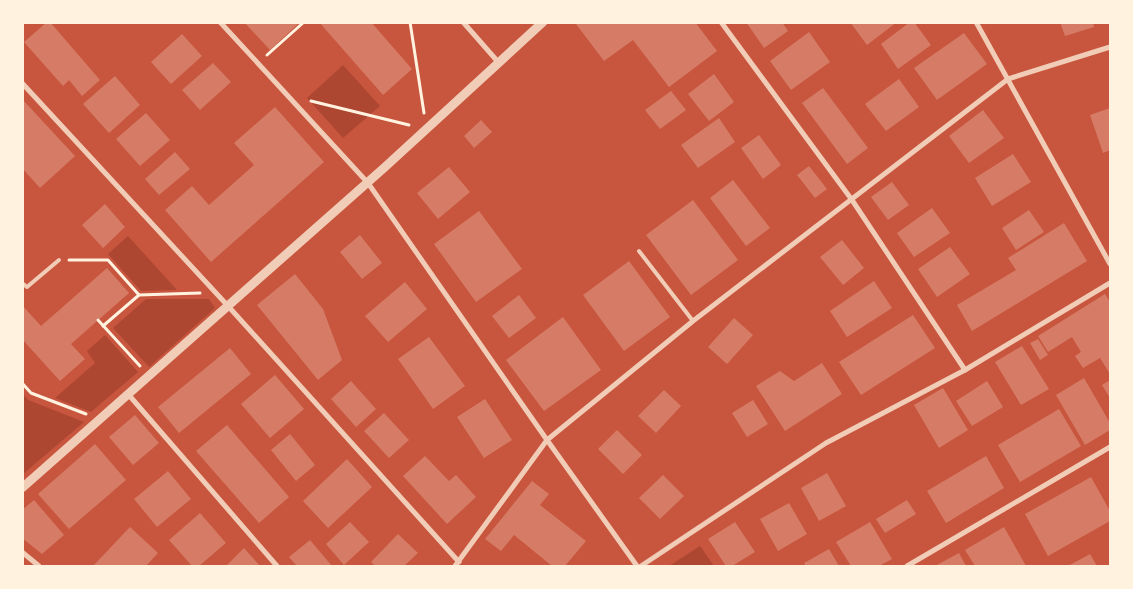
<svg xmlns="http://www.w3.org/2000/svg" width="1133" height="589" font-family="Mulish,sans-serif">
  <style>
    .green { fill: #ae4732 }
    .building { fill: #d67c66 }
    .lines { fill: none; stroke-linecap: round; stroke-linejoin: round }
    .path { stroke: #fff3e0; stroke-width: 3 }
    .service { stroke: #f1ccb7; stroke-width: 4 }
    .minor { stroke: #f1ccb7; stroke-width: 5 }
    .tertiary { stroke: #f1ccb7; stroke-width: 9 }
  </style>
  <rect width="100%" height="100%" fill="#c8553d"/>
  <g class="green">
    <path d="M343,65L380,106L343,138L307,98Z"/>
    <path d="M128,236L177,290L141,291L108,254Z"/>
    <path d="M146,299H209L215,308L149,367L113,328Z"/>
    <path d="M105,335L138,372L91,412L55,398L95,363L87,351Z"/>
    <path d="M23,394L28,400L84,422L23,474Z"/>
    <path d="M700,546L714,566H669Z"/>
  </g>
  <g class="building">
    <path d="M47,22H50L100,80L82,96L69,80L63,86L24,42Z"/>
    <path d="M244,22H300L270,50Z"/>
    <path d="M319,22H371L412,69L383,95Z"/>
    <path d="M578,22H695L717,51L669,87L633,40L604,61L576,24Z"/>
    <path d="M746,22H782L788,31L764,48Z"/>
    <path d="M850,22H897L867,45Z"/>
    <path d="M910,22H914L931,45L898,69L881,44Z"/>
    <path d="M1060,22H1093L1094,27L1065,36Z"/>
    <path d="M809,32L830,62L791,90L770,61Z"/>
    <path d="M964,33L987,64L937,100L914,68Z"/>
    <path d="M182,34L202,56L171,84L151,62Z"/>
    <path d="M213,63L231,82L200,110L182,90Z"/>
    <path d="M714,74L734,102L709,121L688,94Z"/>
    <path d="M115,76L140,105L109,133L83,104Z"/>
    <path d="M899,79L919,107L886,131L865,104Z"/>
    <path d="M823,88L868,148L847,164L802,103Z"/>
    <path d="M671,91L686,110L660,129L645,110Z"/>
    <path d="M22,99L75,156L40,188L22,168Z"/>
    <path d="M275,107L324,162L211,262L165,210L192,186L209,205L254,165L234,143Z"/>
    <path d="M1110,108V150L1103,153L1090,115Z"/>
    <path d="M983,110L1004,138L969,163L949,136Z"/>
    <path d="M146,113L170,140L140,166L116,139Z"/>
    <path d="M719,118L735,142L698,168L681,145Z"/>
    <path d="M481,120L492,132L474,148L464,136Z"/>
    <path d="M759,135L781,165L763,179L741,148Z"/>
    <path d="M175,152L190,169L159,195L145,179Z"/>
    <path d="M1013,154L1031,182L992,206L975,178Z"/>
    <path d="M809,166L827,189L815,198L797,175Z"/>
    <path d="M449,167L470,192L438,219L417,193Z"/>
    <path d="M733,180L770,228L746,246L710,198Z"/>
    <path d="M892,182L909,205L888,220L871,197Z"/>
    <path d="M693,200L738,260L691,295L646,235Z"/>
    <path d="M105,204L125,227L103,248L82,225Z"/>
    <path d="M932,208L950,233L914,257L897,233Z"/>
    <path d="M1029,210L1044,232L1016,250L1002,228Z"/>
    <path d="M479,211L522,269L476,302L434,244Z"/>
    <path d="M1064,223L1087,261L972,331L957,305L1016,270L1008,258Z"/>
    <path d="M360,235L382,263L362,279L340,252Z"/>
    <path d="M842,240L864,268L843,285L820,257Z"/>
    <path d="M950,247L970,274L937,297L918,269Z"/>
    <path d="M629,261L670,317L624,351L583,295Z"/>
    <path d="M107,268L129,293L71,344L85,359L60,381L22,339V305L41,326Z"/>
    <path d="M295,274L323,309L342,360L318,380L257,305Z"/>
    <path d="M874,281L892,308L847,337L830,311Z"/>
    <path d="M405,282L427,309L388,342L365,316Z"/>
    <path d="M1105,294L1110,302V374L1100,358L1083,368L1075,356L1081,352L1072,337L1048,352L1038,336Z"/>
    <path d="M519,295L536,318L509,338L492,316Z"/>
    <path d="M913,315L935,348L861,395L839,362Z"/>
    <path d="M563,317L601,370L544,411L506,360Z"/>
    <path d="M734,318L753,335L727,364L708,347Z"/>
    <path d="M429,337L465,386L433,409L398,359Z"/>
    <path d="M1038,339L1048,355L1040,360L1030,343Z"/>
    <path d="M1022,346L1049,389L1021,405L995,362Z"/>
    <path d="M230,348L251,374L179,433L158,407Z"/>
    <path d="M822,363L842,394L785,431L756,386L780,371L794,381Z"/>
    <path d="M275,375L304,409L270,438L241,404Z"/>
    <path d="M1084,378L1110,423V430L1085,445L1056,395Z"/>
    <path d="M1110,380V398L1102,385Z"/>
    <path d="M351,381L376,409L356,427L331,399Z"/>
    <path d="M987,381L1003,407L972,426L956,401Z"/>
    <path d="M943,388L968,430L939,448L914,405Z"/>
    <path d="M664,390L681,406L656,433L638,416Z"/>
    <path d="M485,399L512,440L484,458L457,417Z"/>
    <path d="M753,400L768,424L747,437L732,413Z"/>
    <path d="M1059,409L1081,446L1020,482L998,445Z"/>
    <path d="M384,413L409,440L389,458L364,431Z"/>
    <path d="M135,415L159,443L133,465L109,437Z"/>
    <path d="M227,425L289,497L259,523L196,451Z"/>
    <path d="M617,430L642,455L623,474L598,449Z"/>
    <path d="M290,434L315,465L296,481L271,450Z"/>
    <path d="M95,444L126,480L69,529L38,494Z"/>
    <path d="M425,456L449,481L456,475L476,497L447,524L403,476Z"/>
    <path d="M986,456L1004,488L946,523L927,491Z"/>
    <path d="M347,459L372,487L328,528L303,501Z"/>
    <path d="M168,471L191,499L157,527L134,499Z"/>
    <path d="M827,473L846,506L819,521L801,488Z"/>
    <path d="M663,475L684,496L660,519L639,498Z"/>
    <path d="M1091,477L1110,511V521L1048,556L1025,514Z"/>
    <path d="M532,481L549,494L540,505L586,541L565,566H552L514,535L501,551L485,539Z"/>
    <path d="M34,500L64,535L42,554L22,538V510Z"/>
    <path d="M907,500L916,514L885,533L876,519Z"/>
    <path d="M789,503L807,534L778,551L760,519Z"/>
    <path d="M200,513L226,543L199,566H192L169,540Z"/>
    <path d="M350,522L369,542L344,565L326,544Z"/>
    <path d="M735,522L755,552L732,566H726L708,539Z"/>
    <path d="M870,522L892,559L879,566H851L836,542Z"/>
    <path d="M130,527L158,553L146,566H93Z"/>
    <path d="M1004,527L1026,566H975L965,550Z"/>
    <path d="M398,534L418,553L404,566H375L371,562Z"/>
    <path d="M310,540L332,566H297L289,557Z"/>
    <path d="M244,548L260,566H226Z"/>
    <path d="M829,549L839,566H806L804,563Z"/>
    <path d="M959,553L966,566H935Z"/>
    <path d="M1090,554L1097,566H1068Z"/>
  </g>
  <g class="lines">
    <g class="path">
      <path d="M410,22L424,113"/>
      <path d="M267,55L304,22"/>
      <path d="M311,101L409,125"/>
      <path d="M69,260H108L139,295"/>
      <path d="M98,320L140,366"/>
      <path d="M103,326L139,295L200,293"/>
      <path d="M22,383L31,393L86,414"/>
    </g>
    <g class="service">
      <path d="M639,251L693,321"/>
      <path d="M22,283L27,287L59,260"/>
    </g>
    <g class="minor">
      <path d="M220,22L368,183L547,440L637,566"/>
      <path d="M463,22L499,63"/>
      <path d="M721,22L852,200L965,370"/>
      <path d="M976,22L1110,264"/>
      <path d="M22,83L228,306L459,562"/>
      <path d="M128,394L277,566"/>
      <path d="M22,552L39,566"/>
      <path d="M455,566L547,440L693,321L1008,79L1110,47"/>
      <path d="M641,566L826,443L965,370L1110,283"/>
      <path d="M907,566L1110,447"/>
    </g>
    <path class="tertiary" d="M22,488L385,167L543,22"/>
  </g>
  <rect width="1133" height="589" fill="none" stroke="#fff3e0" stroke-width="48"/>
</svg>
